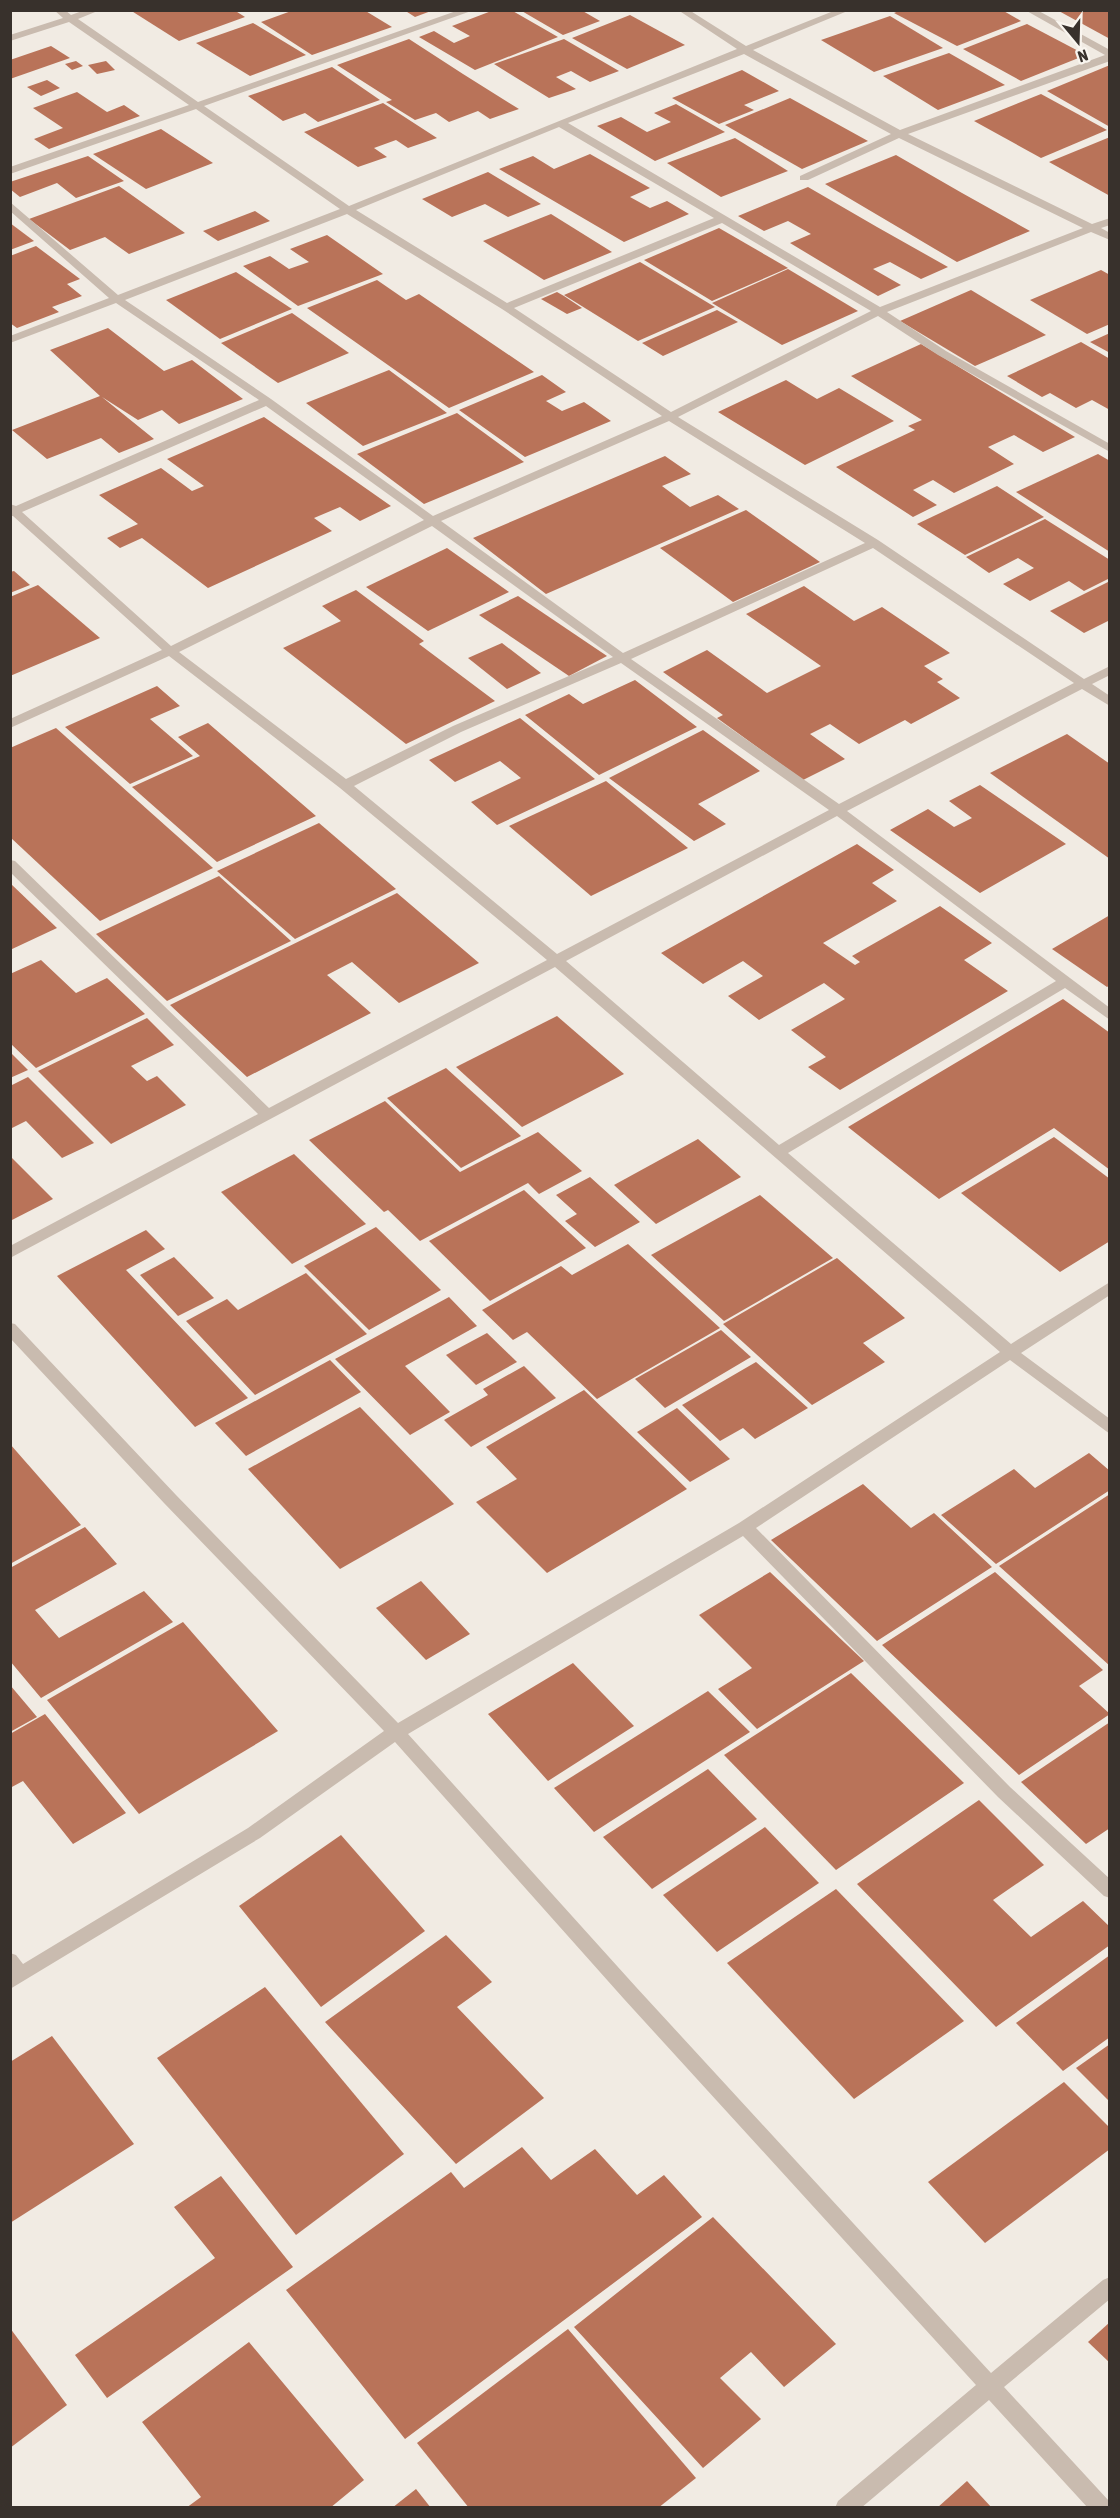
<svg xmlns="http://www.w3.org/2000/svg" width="1120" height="2518" font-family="'Asap Condensed',sans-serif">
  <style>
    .building { fill: #b97359 }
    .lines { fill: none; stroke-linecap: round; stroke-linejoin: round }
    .minor { fill: #c9bbaf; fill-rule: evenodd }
  </style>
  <rect width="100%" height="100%" fill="#f1ebe3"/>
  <g class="building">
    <path d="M130,10H234L245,17L179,41Z"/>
    <path d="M294,10H364L392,27L312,55L261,22Z"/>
    <path d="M404,10H431V11L415,17Z"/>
    <path d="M494,10H511L558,37L475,70L419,37L434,31L454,43L470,36L452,26Z"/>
    <path d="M520,10H581L600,21L563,35Z"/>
    <path d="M901,10H1002L1021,21L957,46L894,13Z"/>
    <path d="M1057,10H1110V39Z"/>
    <path d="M630,15L685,45L627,69L572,38Z"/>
    <path d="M890,16L943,48L874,72L821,40Z"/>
    <path d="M253,23L306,55L250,76L196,43Z"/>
    <path d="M1027,24L1086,55L1021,81L963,49Z"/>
    <path d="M409,39L463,74L519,109L490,119L478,111L449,122L436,113L415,120L386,102L392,100L337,65Z"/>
    <path d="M564,39L619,71L590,82L571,71L556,77L576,89L549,98L494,64Z"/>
    <path d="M51,46L70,58L10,79V60Z"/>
    <path d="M949,53L1005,85L938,110L883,76Z"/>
    <path d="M76,61L83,66L72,70L65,64Z"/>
    <path d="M106,61L115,70L97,74L88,65Z"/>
    <path d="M1110,65V127L1047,91Z"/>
    <path d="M332,67L380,100L318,122L305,113L283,121L248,96Z"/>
    <path d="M742,70L779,91L744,105L754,110L719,124L672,98Z"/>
    <path d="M47,80L60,88L41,96L27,87Z"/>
    <path d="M77,92L107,112L124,105L140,116L49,149L34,139L63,128L33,108Z"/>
    <path d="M1041,94L1107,130L1041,158L974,121Z"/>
    <path d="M790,98L868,141L802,169L725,125Z"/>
    <path d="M383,103L437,138L408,148L396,140L374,148L387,157L358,167L304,132Z"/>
    <path d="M676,104L725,132L655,161L597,126L621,117L647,132L671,122L654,113Z"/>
    <path d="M161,129L213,163L146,189L93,154Z"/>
    <path d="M1110,137V196L1049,162Z"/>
    <path d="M735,138L788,171L721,197L667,163Z"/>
    <path d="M590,154L650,188L630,197L650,208L667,201L689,214L624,242L499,169L533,156L554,169Z"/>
    <path d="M896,155L962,193L1030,231L957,262L825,184Z"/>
    <path d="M88,156L124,181L76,198L57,183L20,197L10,189V182Z"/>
    <path d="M488,172L541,204L508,217L485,204L452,217L422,199Z"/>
    <path d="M119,186L185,233L129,254L105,237L70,250L29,219Z"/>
    <path d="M808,187L877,227L948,267L921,279L890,262L873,269L901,285L878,296L790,243L811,234L788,221L764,231L738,216Z"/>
    <path d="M255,211L270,221L218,241L203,231Z"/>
    <path d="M551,214L612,252L544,280L483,241Z"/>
    <path d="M10,223L34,241L10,250Z"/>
    <path d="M719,228L788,268L712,301L644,260Z"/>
    <path d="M327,235L383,274L298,306L243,266L270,256L289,269L309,262L290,249Z"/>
    <path d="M36,246L80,279L67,284L82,296L52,307L59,312L17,328L10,323V256Z"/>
    <path d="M640,262L715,307L638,341L564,295Z"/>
    <path d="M788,269L858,311L782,345L712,303Z"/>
    <path d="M1101,270L1110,275V324L1087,334L1030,300Z"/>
    <path d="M236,272L292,309L220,339L166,300Z"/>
    <path d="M377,280L406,300L419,294L534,372L449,408L307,308Z"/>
    <path d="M971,290L1046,335L975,366L900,321Z"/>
    <path d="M557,292L564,296L582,308L567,314L541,299Z"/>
    <path d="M717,310L738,322L663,356L642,343Z"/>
    <path d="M292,313L349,353L278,383L221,343Z"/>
    <path d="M108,328L164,371L192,360L243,399L179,424L162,410L138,420L102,397L154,439L119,453L101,438L47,459L12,430L100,396L50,350Z"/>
    <path d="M1110,333V353L1090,342Z"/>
    <path d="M1081,342L1110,359V410L1092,400L1076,408L1050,393L1042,397L1007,376Z"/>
    <path d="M921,344L992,387L1075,437L1043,452L1014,435L988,447L1014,464L954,493L933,480L913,490L937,505L913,517L836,467L915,430L908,426L922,420L851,376Z"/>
    <path d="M389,370L447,413L363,446L306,403Z"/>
    <path d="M542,375L566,392L546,401L562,411L584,402L611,421L525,457L459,410Z"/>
    <path d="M786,380L817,399L839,388L894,421L805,465L718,412Z"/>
    <path d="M457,413L524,462L424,504L357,454Z"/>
    <path d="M264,417L391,506L360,521L340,507L314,518L332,531L208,588L142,538L120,548L107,538L138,524L99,495L161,468L192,491L204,486L167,459Z"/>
    <path d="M1098,454L1110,461V552L1016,492Z"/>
    <path d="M665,456L691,474L662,486L690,507L718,495L739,509L546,594L473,538Z"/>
    <path d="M997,486L1044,517L965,555L917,524Z"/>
    <path d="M746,510L820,562L733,602L660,548Z"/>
    <path d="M1045,519L1110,560V578L1084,591L1069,581L1030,601L1003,584L1034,568L1018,558L989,573L966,557Z"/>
    <path d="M447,548L509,592L428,631L366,587Z"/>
    <path d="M14,571L30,585L10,593V572Z"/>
    <path d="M1110,581V620L1084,633L1050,611Z"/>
    <path d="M38,585L100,638L10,676V597Z"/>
    <path d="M804,586L854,621L882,607L950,653L924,666L943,679L937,682L960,698L911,724L905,720L859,744L830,724L810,734L845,759L803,780L717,718L723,715L663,672L707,650L767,693L821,666L746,614Z"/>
    <path d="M356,590L424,641L419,644L495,701L406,744L283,648L341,621L322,606Z"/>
    <path d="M518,596L607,656L569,676L479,615Z"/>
    <path d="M502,643L541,673L507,689L468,658Z"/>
    <path d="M635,680L697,727L599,775L525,715L569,694L583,704Z"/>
    <path d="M157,686L180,706L150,719L193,756L130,784L65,727Z"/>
    <path d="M520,718L595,779L497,825L471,802L521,778L500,761L455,782L429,760Z"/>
    <path d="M208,723L316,816L217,862L132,787L200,756L178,737Z"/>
    <path d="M56,728L213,868L100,921L10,837V748Z"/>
    <path d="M703,730L760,771L698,804L726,824L694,841L609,778Z"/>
    <path d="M1067,734L1110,764V859L990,773Z"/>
    <path d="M606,781L688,848L591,896L509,826Z"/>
    <path d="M980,785L1066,844L980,893L890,830L928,809L954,827L972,818L949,801Z"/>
    <path d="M319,823L396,889L295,939L217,871Z"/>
    <path d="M857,844L894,870L872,883L897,901L823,943L855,965L860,962L852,956L940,906L992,943L964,960L1008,991L840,1090L808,1067L826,1057L791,1030L845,999L824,983L759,1020L728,996L763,976L743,961L703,984L661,953Z"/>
    <path d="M219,876L291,941L167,1001L96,934Z"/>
    <path d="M10,883L57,928L10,950Z"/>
    <path d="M397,893L479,963L399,1003L352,962L327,975L371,1013L247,1077L170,1005Z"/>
    <path d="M1110,915V985L1107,987L1052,949Z"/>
    <path d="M41,960L76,993L107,978L145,1014L36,1068L10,1043V974Z"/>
    <path d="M1063,999L1110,1033V1170L1054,1128L939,1199L848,1127Z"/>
    <path d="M557,1016L624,1074L522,1127L456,1067Z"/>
    <path d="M147,1018L174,1045L131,1066L147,1081L157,1076L186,1105L111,1144L38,1071Z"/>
    <path d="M10,1052L28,1070L10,1078Z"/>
    <path d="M446,1068L521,1136L461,1168L387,1098Z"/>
    <path d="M28,1077L94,1143L62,1158L26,1121L10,1129V1086Z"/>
    <path d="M385,1101L460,1172L538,1132L582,1171L539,1194L528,1183L420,1241L388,1210L384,1212L309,1140Z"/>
    <path d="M1054,1137L1110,1179V1241L1060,1272L961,1193Z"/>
    <path d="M698,1139L741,1177L656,1224L614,1185Z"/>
    <path d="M294,1154L366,1224L292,1264L221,1192Z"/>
    <path d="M10,1156L53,1199L10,1221Z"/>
    <path d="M590,1177L640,1222L595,1247L565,1221L577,1214L556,1195Z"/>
    <path d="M524,1190L586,1248L490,1301L429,1241Z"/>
    <path d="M760,1195L833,1258L724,1321L651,1255Z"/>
    <path d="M376,1227L441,1290L369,1330L304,1266Z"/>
    <path d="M146,1230L165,1249L126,1270L248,1398L195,1427L57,1276Z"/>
    <path d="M628,1244L720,1328L597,1399L527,1332L513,1340L482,1310L561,1266L572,1275Z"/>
    <path d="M174,1257L214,1298L178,1316L140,1275Z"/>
    <path d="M837,1258L905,1318L863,1343L885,1362L812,1405L723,1324Z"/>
    <path d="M306,1273L367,1334L255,1395L186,1321L227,1299L238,1310Z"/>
    <path d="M449,1297L477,1326L405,1366L450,1412L410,1435L335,1359Z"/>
    <path d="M721,1330L751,1357L665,1408L635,1379Z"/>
    <path d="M487,1333L517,1362L476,1385L446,1355Z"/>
    <path d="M330,1360L361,1392L246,1456L215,1423Z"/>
    <path d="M756,1362L808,1408L755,1439L743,1428L720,1441L682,1405Z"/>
    <path d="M524,1366L556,1398L471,1447L444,1420L488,1395L483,1389Z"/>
    <path d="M584,1390L687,1489L547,1573L476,1502L517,1479L486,1447Z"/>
    <path d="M360,1407L454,1504L340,1569L248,1469Z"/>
    <path d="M677,1408L730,1459L690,1482L637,1432Z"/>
    <path d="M10,1444L81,1525L10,1564Z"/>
    <path d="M1089,1453L1110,1471V1490L996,1564L941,1515L1014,1469L1035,1488Z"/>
    <path d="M863,1484L911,1528L934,1513L992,1567L877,1641L771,1540Z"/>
    <path d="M1110,1494V1666L999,1566Z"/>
    <path d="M85,1527L117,1564L35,1610L59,1638L144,1591L173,1622L41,1698L10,1661V1568Z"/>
    <path d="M770,1572L864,1661L757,1729L718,1689L752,1668L699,1615Z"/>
    <path d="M995,1572L1103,1670L1079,1686L1110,1714L1019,1775L882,1645Z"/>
    <path d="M421,1581L470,1634L426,1660L376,1608Z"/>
    <path d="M183,1622L278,1731L139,1814L47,1700Z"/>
    <path d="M573,1663L634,1726L548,1781L488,1714Z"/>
    <path d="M851,1673L964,1783L836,1870L724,1755Z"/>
    <path d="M10,1685L37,1717L10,1732Z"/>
    <path d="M708,1691L750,1732L594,1832L554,1788Z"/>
    <path d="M45,1714L126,1813L73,1844L23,1781L10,1788V1734Z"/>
    <path d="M1110,1722V1828L1086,1844L1021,1782Z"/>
    <path d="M708,1769L757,1819L652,1889L603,1837Z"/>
    <path d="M979,1800L1044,1865L993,1900L1031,1937L1083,1901L1110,1927V1945L996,2027L857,1884Z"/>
    <path d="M765,1827L819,1883L717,1952L663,1895Z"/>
    <path d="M341,1835L425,1931L321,2007L239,1906Z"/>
    <path d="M836,1889L964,2021L854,2099L727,1963Z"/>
    <path d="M446,1935L492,1982L457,2007L544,2098L456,2164L325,2022Z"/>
    <path d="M1110,1955V2037L1063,2071L1016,2023Z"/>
    <path d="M265,1987L404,2154L296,2235L157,2058Z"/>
    <path d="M52,2036L134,2144L10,2223V2062Z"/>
    <path d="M1110,2044V2102L1076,2068Z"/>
    <path d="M1064,2082L1110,2128V2149L985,2243L928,2182Z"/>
    <path d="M522,2147L551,2180L595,2149L637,2195L664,2175L702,2217L405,2439L286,2290L451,2172L464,2188Z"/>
    <path d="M221,2176L293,2267L107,2398L75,2355L215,2258L174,2207Z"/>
    <path d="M713,2217L836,2344L784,2387L751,2352L720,2378L761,2419L703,2468L574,2327Z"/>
    <path d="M1110,2322V2363L1088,2342Z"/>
    <path d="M10,2328L67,2405L10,2448Z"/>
    <path d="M568,2329L696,2478L658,2508H469L417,2443Z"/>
    <path d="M249,2342L364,2480L330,2508H186L201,2497L142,2422Z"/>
    <path d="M967,2481L992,2508H937Z"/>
    <path d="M416,2489L431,2508H392Z"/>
  </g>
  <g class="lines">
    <path class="minor" d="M54,10H65L71,15L85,10H100L78,19L198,102L459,10H474L204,106L349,206L737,49L678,10H689L746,46L836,10H850L753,50L900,130L1105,55L1025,10H1037L1110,50V61L908,134L1092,224L1110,218V225L1101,228L1110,233V240L1091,232L887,312L946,351L1110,444V452L938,355L878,316L678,417L878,540L1084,679L1110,666V675L1092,684L1110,696V706L1082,689L847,811L1110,1008V1020L1065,988L788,1153L1011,1344L1110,1282V1295L1021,1353L1110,1419V1434L1010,1360L756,1528L1010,1787L1110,1879V1898L1104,1896L998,1797L743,1536L408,1734L636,1987L991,2373L1103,2280L1110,2277V2299L1004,2387L1109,2501L1110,2508H1088L989,2400L861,2508H835L838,2501L976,2385L624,1999L395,1742L260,1838L10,1989V1953L16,1955L23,1964L248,1828L384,1731L164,1503L10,1338V1323L15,1324L176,1495L398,1723L739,1523L1000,1352L555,967L10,1258V1246L258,1114L10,872V860L15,861L269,1108L547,960L340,788L169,656L10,728V719L162,650L13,516H10V504L16,506L259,400L116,303L10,343V336L109,298L10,211V202L118,295L340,209L196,109L10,174V167L189,105L69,22L10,41V35L63,18ZM744,54L891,134L800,176V180H808L899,138L1083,228L880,307L568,123ZM559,127L714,218L507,303L356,210ZM347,214L502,309L662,416L433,516L271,399L125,300ZM722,223L871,311L671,412L514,308ZM266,406L424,520L171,646L22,512ZM669,421L865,543L623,653L441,521ZM432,526L613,657L453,726L346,779L179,652ZM873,548L1074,683L839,804L631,659ZM621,663L829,810L557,954L354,786L461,732ZM837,816L1056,981L779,1145L566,961Z"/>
  </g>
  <rect width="1120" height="2518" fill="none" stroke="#38312c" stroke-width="24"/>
  <g transform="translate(1078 42) rotate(161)" stroke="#f9f5ef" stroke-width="4.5" paint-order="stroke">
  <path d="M0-4.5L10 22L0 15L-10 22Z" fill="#38312c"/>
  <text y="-9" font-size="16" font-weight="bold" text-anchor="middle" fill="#38312c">N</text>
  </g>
</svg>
